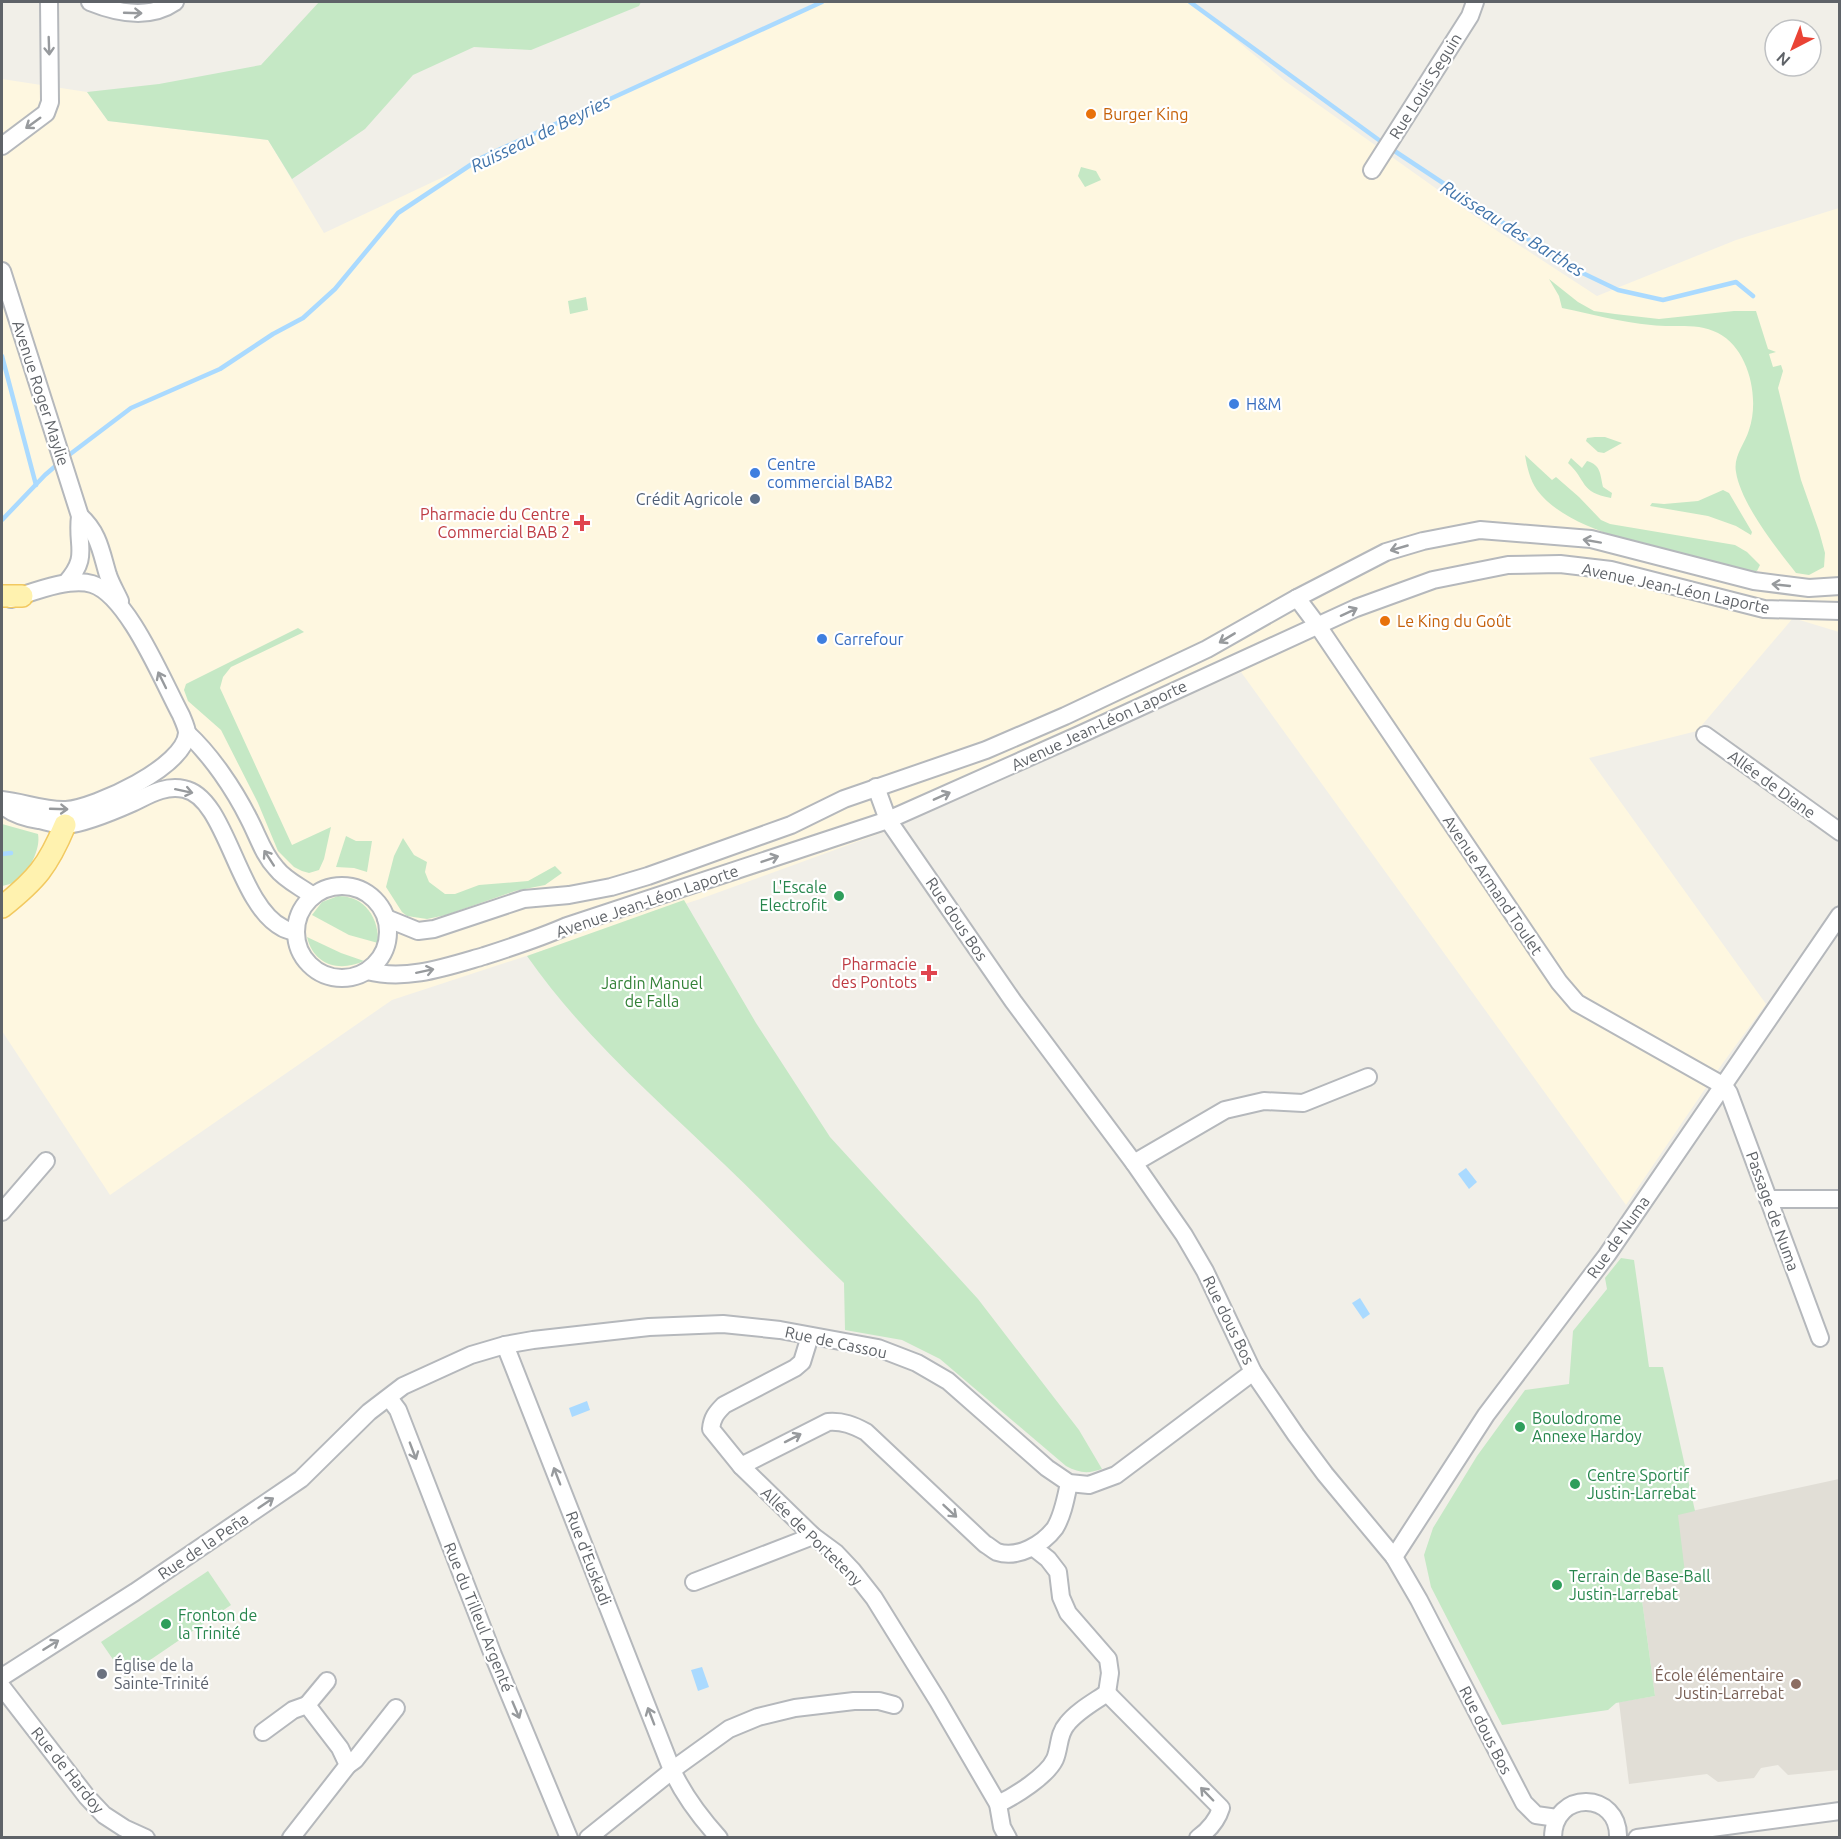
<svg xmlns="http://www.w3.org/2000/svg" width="1841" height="1839" font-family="Ubuntu,sans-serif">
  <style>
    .commercial { fill: #fef7e0 }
    .education { fill: #e1ded6 }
    .green { fill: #c5e8c5 }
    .water { fill: #aadaff }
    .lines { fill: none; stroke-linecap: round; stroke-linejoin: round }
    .stream { stroke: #aadaff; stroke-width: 4.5 }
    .minor-casing { stroke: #b5b8bc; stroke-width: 20 }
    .major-casing { stroke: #f2c960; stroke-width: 24 }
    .minor { stroke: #fff; stroke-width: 16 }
    .major { stroke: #fff2af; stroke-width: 21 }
    .oneway { stroke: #979a9d }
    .food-dot { fill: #e8710a; stroke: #fff; stroke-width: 2 }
    .shop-dot { fill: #3f7fe0; stroke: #fff; stroke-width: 2 }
    .service-dot { fill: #5c6f8a; stroke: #fff; stroke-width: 2 }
    .health-dot { fill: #e0444e; stroke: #fff; stroke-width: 2 }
    .leisure-dot { fill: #2e9e5b; stroke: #fff; stroke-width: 2 }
    .worship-dot { fill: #6b7280; stroke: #fff; stroke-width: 2 }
    .education-dot { fill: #8d6e63; stroke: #fff; stroke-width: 2 }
    .labels { text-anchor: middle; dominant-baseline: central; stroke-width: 4.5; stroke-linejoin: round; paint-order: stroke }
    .street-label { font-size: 16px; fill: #5f6368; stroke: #fff }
    .food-label { font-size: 16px; fill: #c56008; stroke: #fff; text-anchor: start }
    .shop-label { font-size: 16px; fill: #366cbe; stroke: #fff; text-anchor: start }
    .service-label { font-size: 16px; fill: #4e5e75; stroke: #fff; text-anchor: end }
    .health-label { font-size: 16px; fill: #be3a42; stroke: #fff; text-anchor: end }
    .leisure-label { font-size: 16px; fill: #27864d; stroke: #fff; text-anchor: start }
    .park-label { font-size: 16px; fill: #348238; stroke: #fff }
    .worship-label { font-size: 16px; fill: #5b616d; stroke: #fff; text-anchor: start }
    .education-label { font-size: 16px; fill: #785e54; stroke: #fff; text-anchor: end }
    .water-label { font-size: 18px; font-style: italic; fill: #4174aa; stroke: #fff }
  </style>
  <rect width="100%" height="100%" fill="#f1efe8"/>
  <path class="commercial" d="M817,2H1191L1285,81L1479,219L1597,296L1736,240L1839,208V632L1793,618L1697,731L1589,758L1766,1004L1720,1067L1626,1205L1241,672L884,832L700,899L392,1000L110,1195L2,1031V79L87,92L108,121L268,140L324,233Z"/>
  <path class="education" d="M1839,1479V1770L1788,1775L1778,1765L1761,1768L1754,1778L1718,1782L1707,1774L1629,1784L1619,1702L1655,1696L1639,1578L1678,1514Z"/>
  <g class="green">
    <path d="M319,2H641L639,6L531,50L474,47L413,75L365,129L292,179L268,140L108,121L87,92L159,84L261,65Z"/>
    <path d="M1081,167L1096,171L1101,180L1085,187L1078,176Z"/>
    <path d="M1549,279L1578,302L1594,311L1615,314L1659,319L1734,311H1756L1768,349L1776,352L1769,354L1773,367L1781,365L1783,371L1778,388L1801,480L1819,531L1825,553L1824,567L1809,575L1796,573C1777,549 1741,504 1736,472C1733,456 1745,444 1749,430C1760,398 1749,349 1718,333C1697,322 1674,328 1651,325C1621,322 1591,314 1562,308L1559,296Z"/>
    <path d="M586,297L588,310L570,314L568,301Z"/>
    <path d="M1595,437H1605L1622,443L1604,453L1598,452L1586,441L1587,438Z"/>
    <path d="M1525,455L1552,480L1556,477L1579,497L1601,520L1610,524L1735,545L1747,552L1760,565L1757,571C1737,571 1710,560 1690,555C1643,544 1567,530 1537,490C1530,480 1527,467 1525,455Z"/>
    <path d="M1571,458L1582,468L1587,461C1601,465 1600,474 1603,487L1612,493L1611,498C1579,492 1587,480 1568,463Z"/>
    <path d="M1723,490L1729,493L1752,532L1751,535L1736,526L1708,516L1650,506L1652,503L1664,504L1698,501Z"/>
    <path d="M298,628L304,632L231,667L223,677L220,688L292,845L331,827L324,859L319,870L309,873L302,871L294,867L278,851L258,803L221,730L188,701L184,690L186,684Z"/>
    <path d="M2,824L38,834C41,849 29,872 16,881C12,884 6,885 2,886Z"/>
    <path d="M346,836L356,841H372L367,872L354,868L336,867Z"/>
    <path d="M403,838L414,855L427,862L425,872L429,882L445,894H455L479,885L528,881L555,866L562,873L545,885L515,891L446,915L427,919L407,916L402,912L386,887L394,856Z"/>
    <path d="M338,896C365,896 379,918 378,943L349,935L312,915L322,902Z"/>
    <path d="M684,900L756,1023L830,1137L978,1299L1079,1430L1102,1469C1088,1474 1079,1473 1066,1466L940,1359L902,1340L845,1330L844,1283C803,1244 765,1203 724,1164C655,1098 582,1035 527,956Z"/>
    <path d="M307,937L341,953L364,961C340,972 314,966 307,937Z"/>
    <path d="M1621,1258L1634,1260L1649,1367H1663L1695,1511L1678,1515L1685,1573L1639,1578L1655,1696L1616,1703L1608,1710L1502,1725L1431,1587L1424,1555L1433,1528L1477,1456L1525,1390L1569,1384L1573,1331L1607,1289L1605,1278Z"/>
    <path d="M208,1571L231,1605L125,1677L101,1642Z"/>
  </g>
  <g class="water">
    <path d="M1466,1168L1477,1182L1469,1189L1458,1174Z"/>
    <path d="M1360,1298L1370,1314L1363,1319L1352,1303Z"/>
    <path d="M587,1401L590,1410L572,1417L569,1408Z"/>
    <path d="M702,1667L709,1687L698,1691L691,1670Z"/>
  </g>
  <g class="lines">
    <g class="stream">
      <path d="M1190,2L1383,143"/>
      <path d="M1390,148L1570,267L1618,290L1663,300L1736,282L1753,296"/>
      <path d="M2,356L36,485"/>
      <path d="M65,458L131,408L220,369L273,334L303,318L335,289L398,213L481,158L822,2"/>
      <path d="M2,520L45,475L59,463"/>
      <path d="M2,854L11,853"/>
    </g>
    <g class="minor-casing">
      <g id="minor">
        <path d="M90,2C117,13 149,20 175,2"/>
        <path d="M2,146L46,113L50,102L49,2"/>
        <path d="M1372,170L1470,16L1475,2"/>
        <path d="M2,271L80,516C76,547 90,556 66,583"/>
        <path d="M80,516C99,533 101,552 108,575C111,584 116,592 120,601"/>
        <path d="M1297,598L1318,626L1559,982L1577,1003L1724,1086L1729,1093L1820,1338"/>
        <path d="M187,733C211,755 234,789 249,819C258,836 263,854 276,868C285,880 301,887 313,896"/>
        <path d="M1705,735L1840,832"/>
        <path d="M876,787L888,820L1013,1001L1134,1163L1184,1235L1205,1271L1253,1372L1296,1435L1325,1474L1394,1557L1419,1600L1524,1803L1536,1815L1557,1818"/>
        <path d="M2,800C23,802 44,811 66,810C95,808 185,767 187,733C187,728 183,720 181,715C163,682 128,595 92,584C70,577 33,592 11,599"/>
        <path d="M2,805C12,814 26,818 39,820C48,822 58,825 66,825C86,823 114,811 132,803C149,795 164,785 184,789C227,797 237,905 283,928C286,930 292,931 296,932"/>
        <circle cx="342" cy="932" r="46"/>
        <path d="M386,918L418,931L434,929L524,899L569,895L611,887L648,876L791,825L844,799L986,750L1065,716L1207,649L1297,598L1386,552L1423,541L1480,530L1591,539L1754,581L1809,588L1840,586"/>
        <path d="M367,971C407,981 446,967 484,956C512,947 540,938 567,926L888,820L1079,735L1356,608L1433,580L1508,565L1560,564L1611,570L1764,609L1840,611"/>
        <path d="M1134,1163L1225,1110L1264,1101L1303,1103L1368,1077"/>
        <path d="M1768,1199H1840"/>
        <path d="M2,1212L46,1161"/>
        <path d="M810,1336L802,1362L795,1368L724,1405C716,1413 712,1418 711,1429L741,1466L813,1536L836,1553L852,1570L874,1598L938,1701L998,1804L1002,1827L1008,1838"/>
        <path d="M505,1345L672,1770C684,1796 700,1817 719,1838"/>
        <path d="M389,1398L398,1410L493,1655L569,1838"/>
        <path d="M741,1466L828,1422C843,1421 853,1425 866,1432L985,1544C989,1546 993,1550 997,1552C1018,1559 1043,1544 1055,1528C1063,1515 1066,1497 1069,1483"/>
        <path d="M1034,1548L1048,1559L1058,1572L1061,1597L1068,1613L1108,1659L1110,1673L1107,1693"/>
        <path d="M1394,1557L1486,1415L1607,1255L1840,915"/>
        <path d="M694,1582L813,1536"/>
        <path d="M2,1677L135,1592L301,1479L369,1412L403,1386L471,1355L505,1345L533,1340L649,1327L723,1324L780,1330L878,1348L917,1363L948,1381L1047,1468L1069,1483L1089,1485L1116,1475L1253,1372"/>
        <path d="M2,1687L87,1797L104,1815L124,1828L146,1838"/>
        <path d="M1107,1693L1221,1808C1217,1821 1209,1830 1198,1838"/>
        <path d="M307,1705L327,1681"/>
        <path d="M263,1732L293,1710L307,1705L340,1748L348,1765L291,1838"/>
        <path d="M348,1765L355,1760L396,1708"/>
        <path d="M998,1804C1015,1796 1047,1776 1055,1759C1060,1747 1058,1734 1067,1724C1077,1711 1094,1702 1107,1693"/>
        <path d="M588,1838L679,1765L729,1729L758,1717L795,1708L854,1701H879L894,1705"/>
        <path d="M1553,1838C1553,1789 1620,1791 1618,1838"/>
        <path d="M1637,1838L1840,1811"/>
      </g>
    </g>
    <g class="major-casing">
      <g id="major">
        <path d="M2,596H22"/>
        <path d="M2,907C36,880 48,866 65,825"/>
      </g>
    </g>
    <use href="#minor" class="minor"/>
    <use href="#major" class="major"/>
  </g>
  <defs><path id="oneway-shaft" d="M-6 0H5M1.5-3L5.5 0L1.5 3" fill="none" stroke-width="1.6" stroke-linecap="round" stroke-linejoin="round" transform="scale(1.5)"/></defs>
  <g class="oneway">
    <use href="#oneway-shaft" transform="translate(133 13) rotate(2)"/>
    <use href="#oneway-shaft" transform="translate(49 46) rotate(88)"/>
    <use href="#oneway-shaft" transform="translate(33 123) rotate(144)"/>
    <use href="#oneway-shaft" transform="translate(1592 541) rotate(-170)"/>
    <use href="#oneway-shaft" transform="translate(1399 548) rotate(164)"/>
    <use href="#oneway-shaft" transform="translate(1781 585) rotate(-174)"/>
    <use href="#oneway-shaft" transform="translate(1349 612) rotate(-25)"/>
    <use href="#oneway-shaft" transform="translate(1227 638) rotate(149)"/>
    <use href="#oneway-shaft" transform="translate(162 680) rotate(-116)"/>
    <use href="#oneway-shaft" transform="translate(184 791) rotate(12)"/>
    <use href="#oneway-shaft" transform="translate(942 796) rotate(-24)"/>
    <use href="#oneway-shaft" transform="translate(59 809) rotate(2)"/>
    <use href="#oneway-shaft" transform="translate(269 858) rotate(-123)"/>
    <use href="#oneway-shaft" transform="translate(770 859) rotate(-19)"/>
    <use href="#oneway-shaft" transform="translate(425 971) rotate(-12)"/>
    <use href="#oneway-shaft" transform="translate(793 1438) rotate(-27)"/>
    <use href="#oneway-shaft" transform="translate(413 1451) rotate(69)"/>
    <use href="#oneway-shaft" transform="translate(557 1476) rotate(-111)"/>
    <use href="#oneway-shaft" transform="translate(266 1503) rotate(-34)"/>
    <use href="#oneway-shaft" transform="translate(950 1511) rotate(43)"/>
    <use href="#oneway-shaft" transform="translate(51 1645) rotate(-32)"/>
    <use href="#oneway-shaft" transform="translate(516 1710) rotate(67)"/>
    <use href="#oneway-shaft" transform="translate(651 1716) rotate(-111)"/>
    <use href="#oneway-shaft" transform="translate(1207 1794) rotate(-134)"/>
  </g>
  <g class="food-dot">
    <circle cx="1091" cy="114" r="6"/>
    <circle cx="1385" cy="621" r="6"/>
  </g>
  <g class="shop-dot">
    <circle cx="1234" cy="404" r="6"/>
    <circle cx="755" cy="473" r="6"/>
    <circle cx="822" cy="639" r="6"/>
  </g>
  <circle class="service-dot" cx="755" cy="499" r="6"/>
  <g class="health-dot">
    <path d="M579 514h6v6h6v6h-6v6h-6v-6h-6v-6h6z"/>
    <path d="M926 964h6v6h6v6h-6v6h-6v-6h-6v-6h6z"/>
  </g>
  <g class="leisure-dot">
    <circle cx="839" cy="896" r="6"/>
    <circle cx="1520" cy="1427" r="6"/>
    <circle cx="1575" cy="1484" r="6"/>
    <circle cx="1557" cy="1585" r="6"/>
    <circle cx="166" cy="1624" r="6"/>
  </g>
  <circle class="worship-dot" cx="102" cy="1674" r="6"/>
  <circle class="education-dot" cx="1796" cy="1684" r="6"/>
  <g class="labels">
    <g class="street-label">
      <text transform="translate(1425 86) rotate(-58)">Rue Louis Seguin</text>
      <text transform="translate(41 393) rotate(72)">Avenue Roger Maylie</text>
      <text transform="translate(1676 588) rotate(12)">Avenue Jean-Léon Laporte</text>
      <text transform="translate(1099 725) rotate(-25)">Avenue Jean-Léon Laporte</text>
      <text transform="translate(1772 784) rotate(36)">Allée de Diane</text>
      <text transform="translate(1493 885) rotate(56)">Avenue Armand Toulet</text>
      <text transform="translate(647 901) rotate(-19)">Avenue Jean-Léon Laporte</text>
      <text transform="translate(957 919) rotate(56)">Rue dous Bos</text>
      <text transform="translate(1773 1211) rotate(70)">Passage de Numa</text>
      <text transform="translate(1618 1237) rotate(-55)">Rue de Numa</text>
      <text transform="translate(1229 1320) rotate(64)">Rue dous Bos</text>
      <text transform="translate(836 1342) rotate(12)">Rue de Cassou</text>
      <text transform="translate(812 1536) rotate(44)">Allée de Porteteny</text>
      <text transform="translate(203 1546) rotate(-34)">Rue de la Peña</text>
      <text transform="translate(589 1558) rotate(69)">Rue d'Euskadi</text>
      <text transform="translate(479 1617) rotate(68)">Rue du Tilleul Argenté</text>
      <text transform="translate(1486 1730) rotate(63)">Rue dous Bos</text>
      <text transform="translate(68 1770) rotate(51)">Rue de Hardoy</text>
    </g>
    <g class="food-label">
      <text x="1103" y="114">Burger King</text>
      <text x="1397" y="621">Le King du Goût</text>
    </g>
    <g class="shop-label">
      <text x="1246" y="404">H&amp;M</text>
      <text x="767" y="464">Centre<tspan x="767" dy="18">commercial BAB2</tspan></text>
      <text x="834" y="639">Carrefour</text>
    </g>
    <g class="service-label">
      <text x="743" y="499">Crédit Agricole</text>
    </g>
    <g class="health-label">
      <text x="570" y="514">Pharmacie du Centre<tspan x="570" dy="18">Commercial BAB 2</tspan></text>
      <text x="917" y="964">Pharmacie<tspan x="917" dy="18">des Pontots</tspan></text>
    </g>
    <g class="leisure-label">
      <text x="827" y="887" text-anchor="end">L'Escale<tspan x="827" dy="18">Electrofit</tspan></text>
      <text x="1532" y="1418">Boulodrome<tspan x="1532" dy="18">Annexe Hardoy</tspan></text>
      <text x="1587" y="1475">Centre Sportif<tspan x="1587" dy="18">Justin-Larrebat</tspan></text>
      <text x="1569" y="1576">Terrain de Base-Ball<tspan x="1569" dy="18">Justin-Larrebat</tspan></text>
      <text x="178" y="1615">Fronton de<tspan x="178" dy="18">la Trinité</tspan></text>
    </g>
    <g class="park-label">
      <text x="652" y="983">Jardin Manuel<tspan x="652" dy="18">de Falla</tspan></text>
    </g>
    <g class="worship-label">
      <text x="114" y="1665">Église de la<tspan x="114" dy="18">Sainte-Trinité</tspan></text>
    </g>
    <g class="education-label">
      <text x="1784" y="1675">École élémentaire<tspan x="1784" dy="18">Justin-Larrebat</tspan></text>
    </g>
    <g class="water-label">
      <text transform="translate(540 133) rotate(-26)">Ruisseau de Beyries</text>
      <text transform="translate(1513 228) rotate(32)">Ruisseau des Barthes</text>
    </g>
  </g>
  <rect width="1841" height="1839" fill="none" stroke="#5f6368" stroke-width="6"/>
  <g transform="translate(1793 48) rotate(222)"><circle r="28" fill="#ffffff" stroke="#bfc1c3" stroke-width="1.5"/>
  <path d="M0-4.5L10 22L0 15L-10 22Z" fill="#ea4335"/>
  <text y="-9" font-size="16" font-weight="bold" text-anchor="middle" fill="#5f6368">N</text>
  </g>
</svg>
